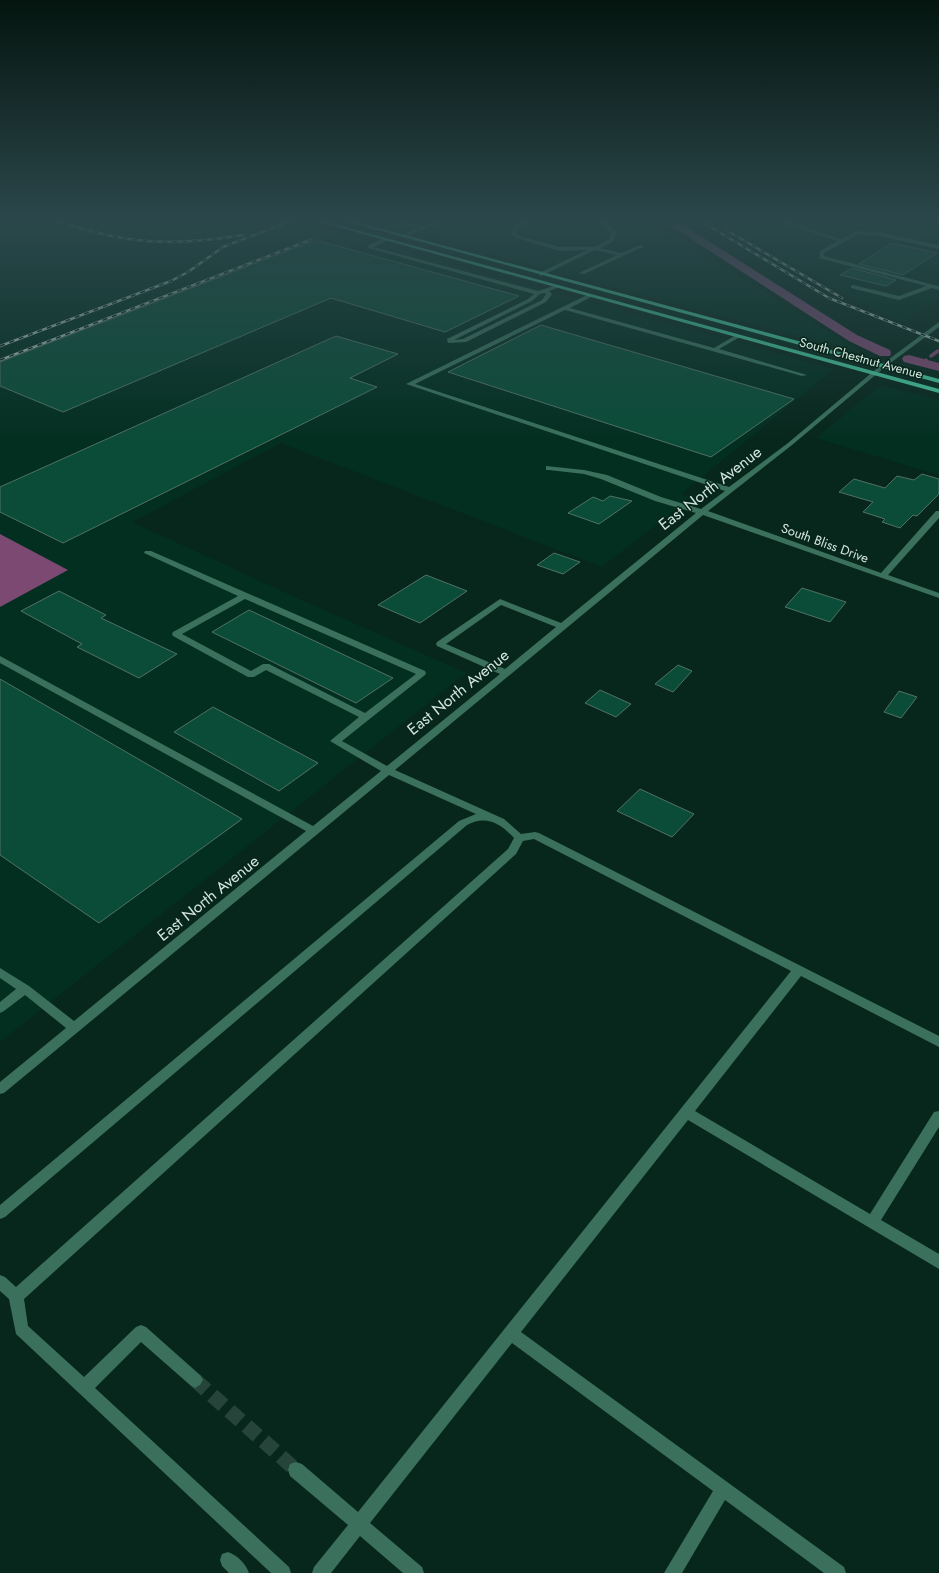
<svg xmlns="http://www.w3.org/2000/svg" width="939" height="1573" font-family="Jost,sans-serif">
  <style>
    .built { fill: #032f21 }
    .water { fill: #7b4972 }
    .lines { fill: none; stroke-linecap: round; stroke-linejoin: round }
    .stream { stroke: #7b4972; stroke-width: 3.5 }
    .canal { fill: #7b4972; fill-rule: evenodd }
    .building { fill: #0b4c38; stroke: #517163 }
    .minor-tunnel { stroke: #264439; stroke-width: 15; stroke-dasharray: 15 8; stroke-linecap: butt }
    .minor { fill: #3a705c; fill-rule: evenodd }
    .major { fill: #44c197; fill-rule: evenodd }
    .rail-casing { stroke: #a3b8b0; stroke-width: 2.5 }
    .rail { stroke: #07271c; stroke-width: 1.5; stroke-dasharray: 5; stroke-linecap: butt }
    .labels { text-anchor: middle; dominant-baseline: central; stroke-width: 3; stroke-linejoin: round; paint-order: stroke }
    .far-street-label { font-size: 13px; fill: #d4e6de; stroke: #07271c }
    .street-label { font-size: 16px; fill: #d4e6de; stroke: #07271c }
  </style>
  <rect width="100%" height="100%" fill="#07271c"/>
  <g class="built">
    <path d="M0,220H289L834,369L681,494L691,498L602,567L281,443L132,522L297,598L466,673L0,1042Z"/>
    <path d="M361,220H648L861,352L715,314Z"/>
    <path d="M712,220H939V298L903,323L861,304Z"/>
    <path d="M884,386L939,400V475L816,438L878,387Z"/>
  </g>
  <path class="water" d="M0,534L68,570L0,607Z"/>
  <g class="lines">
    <g class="stream">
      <path d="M931,356L938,351"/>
      <path d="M924,363L926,360"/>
    </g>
    <g class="canal">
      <path d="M662,220H675L857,335L890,350L891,353L890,356H880L849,341Z"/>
      <path d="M909,355L939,363V371L904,362L902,359L904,356Z"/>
    </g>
  </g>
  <g class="building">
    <path d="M316,240L519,296L445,332L331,298L63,412L0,386V362Z"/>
    <path d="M892,243L937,253L903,275L859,264Z"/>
    <path d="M852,268L896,280L886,286L840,275Z"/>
    <path d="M541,325L794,399L711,457L448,372Z"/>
    <path d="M336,336L398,354L350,378L377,387L63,543L0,512V487Z"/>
    <path d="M922,474L939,479V494L917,516L913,515L900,528L882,522L885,519L863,512L873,502L839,492L854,479L885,488L897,476L914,480Z"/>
    <path d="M610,496L632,501L599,524L568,513L593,497L603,501Z"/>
    <path d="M554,553L580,562L563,574L537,565Z"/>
    <path d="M426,575L467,591L420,623L378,605Z"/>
    <path d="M802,588L846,602L830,622L785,607Z"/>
    <path d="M59,591L106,615L101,618L177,654L139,678L77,647L82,644L21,611Z"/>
    <path d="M249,610L393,678L356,703L212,632Z"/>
    <path d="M678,665L692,671L673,692L655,684Z"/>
    <path d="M0,679L242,819L99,923L0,855Z"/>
    <path d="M600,690L631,704L616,717L585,703Z"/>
    <path d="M899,691L917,697L901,718L884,712Z"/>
    <path d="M213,707L318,763L279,791L174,732Z"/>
    <path d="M640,789L694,814L672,837L617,811Z"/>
  </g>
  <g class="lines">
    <path class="minor-tunnel" d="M195,1380L296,1470"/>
    <g class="minor">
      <path d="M392,220C402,220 416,227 424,226C432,225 438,220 446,220L403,238L401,235L419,228Z"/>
      <path d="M528,220H535L519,228L516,233L520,236L560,247H594L610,239V232L596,220H601L616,232L614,241L600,248L621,253L640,245L645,246L584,274L579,273L617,255L595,250L541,276L539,275V273L587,250L560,251L516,238L511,234L515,226Z"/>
      <path d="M774,220H782L841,239L856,231L878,232L939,245V249L878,236L857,235L824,253V256L934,285L939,286V290L932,288L899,300L851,288V286L853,285L899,296L926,286L819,258L820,251L837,241Z"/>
      <path d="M385,238L387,241L373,247L538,291L557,285L560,287L549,291L552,294L546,302L466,342L448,343L447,339L528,299L534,294L368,248V245ZM545,293L546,294L542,300L463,339L454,340L532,301L540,294Z"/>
      <path d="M589,294L592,296L591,297L570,308L714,348L736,335H740V337L719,349L807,375L802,376L565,310L415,384L729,487L788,443L881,365L939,322V327L885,367L792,445L708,511L881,573L936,511H939V518L888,575L939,593V598L703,515L395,770L504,819L521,834L535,832L539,833L939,1036V1047L801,976L695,1111L870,1214L934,1112L939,1111V1127L881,1220L939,1254V1269L688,1120L521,1332L844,1567L846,1573H824L725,1500L682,1573H664L713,1491L512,1343L370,1523L422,1567L424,1573H403L360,1536L331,1573H312L314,1567L348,1525L290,1476L288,1470L290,1464L296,1462L302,1464L358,1512L791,971L534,839L523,841L516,854L24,1299L28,1326L84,1377L136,1327L141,1325L146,1327L200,1375L203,1380L200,1385L195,1388L190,1385L141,1342L95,1388L289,1567L291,1573H271L16,1334L9,1299L0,1291V1275L5,1277L16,1287L508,849L514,838C500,823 486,815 467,825L5,1217L0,1219V1205L459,821L476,814L389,775L4,1093L0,1094V1082L66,1028L25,995L4,1011L0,1013V1002L16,989L0,978V968L29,986L74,1021L306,831L0,663V656L313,826L381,771L330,741L359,717L266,670L254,677H248L173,636L172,634L173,632L238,596L144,553L145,551H151L425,671L426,673L425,675L342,741L387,766L500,674L437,646L436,644L437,642L500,599L561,623L696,513L655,501L601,479L584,474L549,470H546V466L584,470L607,475L661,497L701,509L725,491L406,384ZM245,599L416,674L365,713L269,664H263L251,671L182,634ZM501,605L556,627L505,669L446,644Z"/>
      <path d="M228,1552C237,1555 246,1564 249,1573H229L222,1566L220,1560L222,1554Z"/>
    </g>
    <g class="major">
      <path d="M312,220H320L939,389V393Z"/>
      <path d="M341,220H349L939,379V383Z"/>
    </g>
    <g class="rail-casing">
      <g id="rail">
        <path d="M55,220C123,244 172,247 243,235"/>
        <path d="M699,220L829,298L939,341"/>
        <path d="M726,230L842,298"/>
        <path d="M0,346L171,281L188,272L223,247L293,220"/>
        <path d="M0,360L310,240"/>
      </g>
    </g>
    <use href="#rail" class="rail"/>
  </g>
  <linearGradient id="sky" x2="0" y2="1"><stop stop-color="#04150f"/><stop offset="0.5" stop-color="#2b474b"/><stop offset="1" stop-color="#2b474b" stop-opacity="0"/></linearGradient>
  <rect width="939" height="440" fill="url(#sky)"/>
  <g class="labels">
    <g class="far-street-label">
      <text transform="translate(861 358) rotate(15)">South Chestnut Avenue</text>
      <text transform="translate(825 543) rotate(20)">South Bliss Drive</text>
    </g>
    <g class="street-label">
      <text transform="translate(710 488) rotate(-38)">East North Avenue</text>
      <text transform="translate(458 692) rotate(-39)">East North Avenue</text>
      <text transform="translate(208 898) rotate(-39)">East North Avenue</text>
    </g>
  </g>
</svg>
